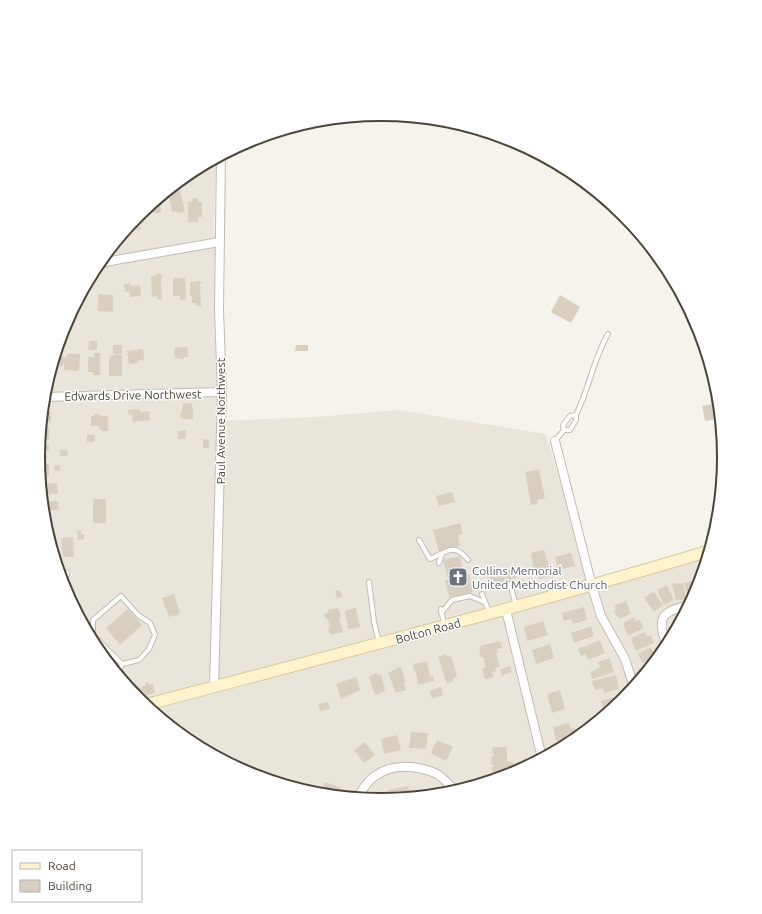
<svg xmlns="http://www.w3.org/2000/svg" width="762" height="914" font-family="Ubuntu,sans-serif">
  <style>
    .residential { fill: #eae5da }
    .building { fill: #d8cfc1 }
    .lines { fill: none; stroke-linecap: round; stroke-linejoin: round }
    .lane-casing { stroke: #c2bbae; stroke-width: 6 }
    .street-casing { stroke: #c2bbae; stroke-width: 10 }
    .secondary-casing { stroke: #d6c79b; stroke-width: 13 }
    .lane { stroke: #fff; stroke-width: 4 }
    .street { stroke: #fff; stroke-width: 8 }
    .secondary { stroke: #fff3cd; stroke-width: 11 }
    .labels { text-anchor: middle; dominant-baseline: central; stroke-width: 3; stroke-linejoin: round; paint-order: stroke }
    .street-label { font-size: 12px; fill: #4b4439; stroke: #fff }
    .worship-label { font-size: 12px; fill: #5b616d; stroke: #fff; text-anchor: start }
    .rim { fill: none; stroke: #4b4439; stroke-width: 2 }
  </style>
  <rect width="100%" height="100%" fill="#f6f3ec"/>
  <path class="residential" d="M216,158L214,233L220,254L221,421L316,417L399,410L546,434L591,588L708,556L698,588L666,648L623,700L571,742L512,774L448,793L381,800L314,793L250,774L190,742L138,699L96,647L64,588L45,524L38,457L45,390L64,326L96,266L139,214L191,172Z"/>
  <g class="building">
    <path d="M180,190L185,212L177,213V211L172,212L168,193Z"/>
    <path d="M160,197L161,213H151L150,210H147V207Z"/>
    <path d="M192,198H198V202H202V217H198V222H188V202H192Z"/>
    <path d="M142,212L144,223L140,224L141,229L131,231L130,225Z"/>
    <path d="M156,274H160L163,276L161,278L162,299L157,300V296L152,297L151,276H155Z"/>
    <path d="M173,278H185L186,299L180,300V296H173Z"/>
    <path d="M196,281H200L202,283L200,284L201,306H197L196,303H192V296H190V282H194Z"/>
    <path d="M130,283L131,286L140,285L141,296L130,297V291L125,292L124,284Z"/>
    <path d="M98,294L113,295V312L98,311Z"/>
    <path d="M560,295L580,307L571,323L551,312Z"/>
    <path d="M89,341H97V350H88Z"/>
    <rect x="113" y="345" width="9" height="9"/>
    <path d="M296,345H308V351H295Z"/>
    <path d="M187,347L188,357H184V359L175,358L174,348Z"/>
    <path d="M143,349L144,360L137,361L138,363L129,364L127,351Z"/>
    <path d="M94,353H100V375H93V372H88V357H94Z"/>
    <path d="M67,354H80L79,371L64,370V363L63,364V366L54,367L55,357H67Z"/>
    <path d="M111,355H122V376H109V357H111Z"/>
    <path d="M183,403L192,404V407H193V419H182V418H180L181,412H182Z"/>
    <path d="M719,403L720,418L705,421L702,406Z"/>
    <path d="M43,409H45V411H51V422H41Z"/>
    <path d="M140,409V412L149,411L150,420L133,422L132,414L129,415L128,410Z"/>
    <path d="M94,414H100V416H108V431H102V430L99,429V426H91V416H94Z"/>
    <path d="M41,427H49V440H40Z"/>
    <path d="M186,430V439H178V431Z"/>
    <path d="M87,434L95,435V442H87Z"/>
    <path d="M203,439L209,440V448H203Z"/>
    <path d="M39,445H49V450H45V456H48V457L38,458Z"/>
    <path d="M60,450H67L68,456H60Z"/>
    <path d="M38,461H45V464H49V476H47L46,477H40Z"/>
    <path d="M60,465V470L55,471L54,466Z"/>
    <path d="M539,469L545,498L537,500L538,504L531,505L525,472Z"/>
    <path d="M57,483L58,494H42L41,484Z"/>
    <path d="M452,492L455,502L439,506L436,496Z"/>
    <rect x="93" y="499" width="13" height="24"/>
    <path d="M58,501L59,510L43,511L42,502Z"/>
    <path d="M460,523L463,534L458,535L460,546L439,552L433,530Z"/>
    <path d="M77,530H81V534H84V539L78,540Z"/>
    <path d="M48,536H52L53,550H52Z"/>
    <path d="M73,537L74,557H63L61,538Z"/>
    <path d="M544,550L552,576L540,579L536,570H534L531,553Z"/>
    <path d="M571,553L575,566L558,570L555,557Z"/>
    <path d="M460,556L464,575L469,574L473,592L450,598L449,594H448L445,580L448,579L443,560Z"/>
    <path d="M505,568L506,571L513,568L516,578L508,581L509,583L503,585V587L496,589L495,587L490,588L486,574Z"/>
    <path d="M691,581H694L697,590L693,597L688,598L684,583Z"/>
    <path d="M679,583V584L683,583L686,598L676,601L672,584Z"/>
    <path d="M665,586H667L674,600L664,605L657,590Z"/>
    <path d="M340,590L342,597L337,598L335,591Z"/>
    <path d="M654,592L663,605L654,612L644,598L651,593L652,594Z"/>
    <path d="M174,594L180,612H179V614L169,617L162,598Z"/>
    <path d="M626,601L631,614L619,619L614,611L616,610L614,606Z"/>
    <path d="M584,607L587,620L573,624L571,619L564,621L562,613Z"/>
    <path d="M337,608L340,612L341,617H339L343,632L330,635L328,629L330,628L328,619L326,620L324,614L329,612L328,610Z"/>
    <path d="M356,608L360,627L348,629L345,612L346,610Z"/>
    <path d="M128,609L142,625L120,645L106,628Z"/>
    <path d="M634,617L636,621L640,620L644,628L628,636L623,624Z"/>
    <path d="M683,617L676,629L674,619Z"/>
    <path d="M543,621L548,635L527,641L524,627Z"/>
    <path d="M591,626L594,636L574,643L571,633Z"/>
    <path d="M645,632L647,637L651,635L654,643L636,651L631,638Z"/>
    <path d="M600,640L605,653L588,660L586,654L581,656L578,649Z"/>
    <path d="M500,641L502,648L497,649L498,653H496L500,667L495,668L496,671L492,672L494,677L485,679L482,668L486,667L483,657L481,658L479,650L481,649L480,646Z"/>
    <path d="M550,644L554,658L536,664L532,650Z"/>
    <path d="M651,647L656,658L642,663L638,654Z"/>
    <path d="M446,654L448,657L451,656L457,676L453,678L454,681L447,684L438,657Z"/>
    <path d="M610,658L614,672L592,679L590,672L597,669V668L600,667L598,662Z"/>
    <path d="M427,661L430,677L433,676L434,681L418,685L416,671H414L413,664Z"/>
    <path d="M655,661L645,674L642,667Z"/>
    <path d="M401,666L404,676H403L406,682L404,683L406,690L396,693L388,673Z"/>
    <path d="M510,666L512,672L501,676V669Z"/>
    <path d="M376,673L377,675L381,674L385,691L375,695L369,677Z"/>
    <path d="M616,675L619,689L604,693L603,688L595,690L592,681Z"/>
    <path d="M356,677L360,690L341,699L336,684Z"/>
    <path d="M148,682L149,685L153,684L155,693L138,698L136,689L146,685L145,683Z"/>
    <path d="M441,687L443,695L432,699L430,691Z"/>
    <path d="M560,690L565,709L552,713L547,694Z"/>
    <path d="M621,695L623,700L614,708L604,711L601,701Z"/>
    <path d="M328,702L330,709L320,711L318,704Z"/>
    <path d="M569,723L571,729L575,728L577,736L556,741L553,727Z"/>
    <path d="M411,732L428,733L426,749L418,748H409Z"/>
    <path d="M397,735L401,750L384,754L381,739Z"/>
    <path d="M437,740L453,747L446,761L431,753Z"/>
    <path d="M365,742L375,755L364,763L354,750Z"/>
    <path d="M493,747H507V761L513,762L512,770L509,769L508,773H494V772L492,771V767H494V765H491L492,756H494V753H492Z"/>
    <path d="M325,782L341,788L338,796L320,794Z"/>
    <path d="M408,786L410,797L390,799L388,790Z"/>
  </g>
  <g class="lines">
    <g class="lane-casing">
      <g id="lane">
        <path d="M576,415C589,389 593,360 608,334"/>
        <path d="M555,441L564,430H570L576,420V415L570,416L563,425L564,430"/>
        <path d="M419,540L430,559C447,552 454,542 468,560"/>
        <path d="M439,563L442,554"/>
        <path d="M369,582L374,622L379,643"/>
        <path d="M510,584L516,605"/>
        <path d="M482,594L489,612"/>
        <path d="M121,596L138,615L150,623L155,635L149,649L139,660L122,664L93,635V620Z"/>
        <path d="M441,609L444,624"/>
        <path d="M441,613L452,600L470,596L484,602"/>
        <path d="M118,674L122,664"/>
      </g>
    </g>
    <g class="street-casing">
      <g id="street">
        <path d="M99,263L219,242"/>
        <path d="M44,397L222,392"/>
        <path d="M555,441L592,586L601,616L625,659L634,687"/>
        <path d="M60,574H65"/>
        <path d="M506,610L542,758"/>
        <path d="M667,646C657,619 660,611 688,606"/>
        <path d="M214,687L222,392L219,310L221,155"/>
        <path d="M357,798C362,790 367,781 375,776C392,763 418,765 437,774C443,777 450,786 455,791"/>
      </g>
    </g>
    <g class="secondary-casing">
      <path id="secondary" d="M145,705C334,655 522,607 709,551"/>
    </g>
    <use href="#lane" class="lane"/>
    <use href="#street" class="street"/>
    <use href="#secondary" class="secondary"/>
  </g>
  <defs>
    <g id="church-square" transform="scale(1)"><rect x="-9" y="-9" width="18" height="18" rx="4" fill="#6b7280" stroke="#fff"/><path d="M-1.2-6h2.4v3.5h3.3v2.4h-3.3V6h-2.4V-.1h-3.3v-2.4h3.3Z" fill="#fff"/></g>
  </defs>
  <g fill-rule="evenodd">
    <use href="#church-square" x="458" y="577"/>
  </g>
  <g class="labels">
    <g class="street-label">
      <text transform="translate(133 395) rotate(-1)">Edwards Drive Northwest</text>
      <text transform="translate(220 421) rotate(-90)">Paul Avenue Northwest</text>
      <text transform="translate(428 631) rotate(-15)">Bolton Road</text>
    </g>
    <g class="worship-label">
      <text x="472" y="570">Collins Memorial<tspan x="472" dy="14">United Methodist Church</tspan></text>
    </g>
  </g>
  <path d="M0 0H762V914H0ZM45 457a336 336 0 1 1 672 0a336 336 0 1 1-672 0Z" fill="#fff" fill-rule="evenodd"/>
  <path class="rim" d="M45 457a336 336 0 1 1 672 0a336 336 0 1 1-672 0Z"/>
  <rect x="12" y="850" width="130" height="52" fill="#ffffff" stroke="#b7b4b0"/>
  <rect x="20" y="863" width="20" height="6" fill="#fff3cd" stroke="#b7b4b0"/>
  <text x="48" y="870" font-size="12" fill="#4b4439">Road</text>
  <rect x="20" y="880" width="20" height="12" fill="#d8cfc1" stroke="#b7b4b0"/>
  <text x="48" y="890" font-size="12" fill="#4b4439">Building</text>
</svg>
